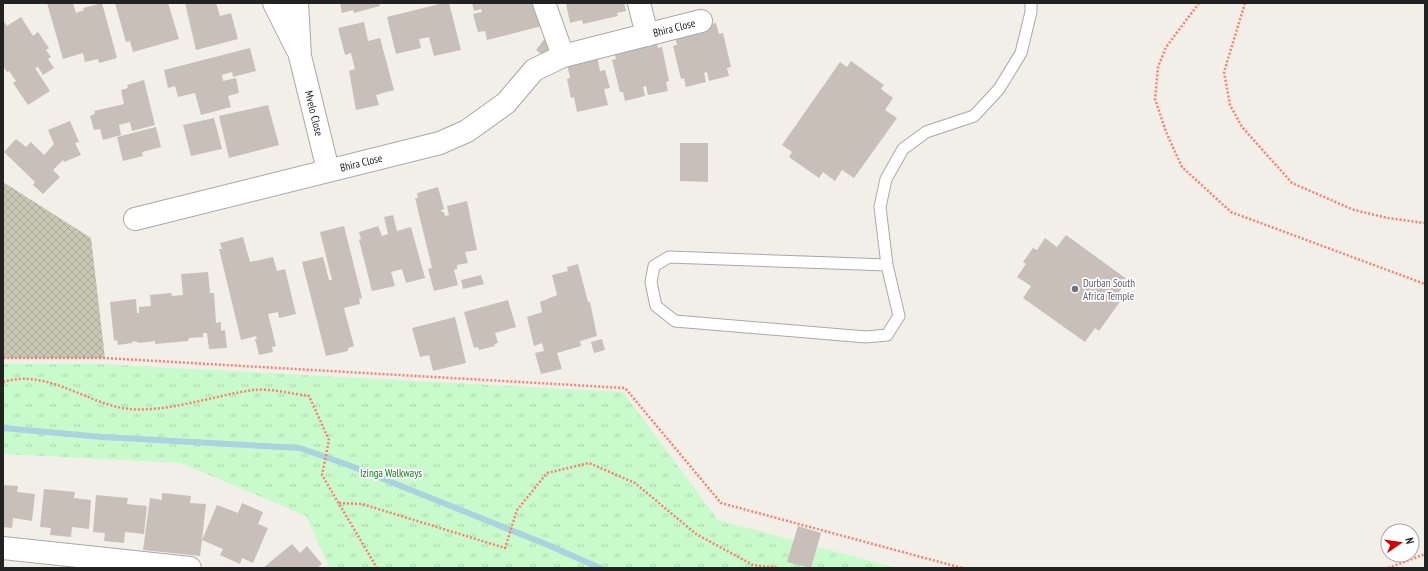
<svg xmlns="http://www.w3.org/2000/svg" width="1428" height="571" font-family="'PT Sans Narrow',sans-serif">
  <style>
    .construction { fill: url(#construction-cross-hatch) }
    .park { fill: url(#park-tufts) }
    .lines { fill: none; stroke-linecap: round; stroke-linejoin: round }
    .stream { stroke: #aad3df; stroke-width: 6 }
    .building { fill: #c7bfb8 }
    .service-casing { stroke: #a9a9a9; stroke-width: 13 }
    .minor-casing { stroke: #a9a9a9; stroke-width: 24 }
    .path { stroke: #fa8072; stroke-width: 2.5; stroke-dasharray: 2 2; stroke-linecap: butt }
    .service { stroke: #fff; stroke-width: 11 }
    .minor { stroke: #fff; stroke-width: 22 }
    .worship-dot { fill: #6b7280; stroke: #fff; stroke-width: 1.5 }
    .labels { text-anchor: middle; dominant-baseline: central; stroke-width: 3.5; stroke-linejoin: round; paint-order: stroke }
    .street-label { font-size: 11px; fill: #222; stroke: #fff }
    .worship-label { font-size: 11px; fill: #5b616d; stroke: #fff; text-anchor: start }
    .park-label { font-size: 11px; fill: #0c8416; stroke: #fff }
  </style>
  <defs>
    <pattern id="construction-cross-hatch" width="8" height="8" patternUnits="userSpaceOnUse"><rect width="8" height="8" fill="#c7c7b4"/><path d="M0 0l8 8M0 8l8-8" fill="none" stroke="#abab9a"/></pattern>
    <pattern id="park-tufts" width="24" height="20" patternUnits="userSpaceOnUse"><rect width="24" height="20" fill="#c8facc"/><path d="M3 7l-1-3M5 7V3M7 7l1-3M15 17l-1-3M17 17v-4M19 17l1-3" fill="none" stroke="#acd6af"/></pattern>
  </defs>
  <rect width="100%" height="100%" fill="#f2efe9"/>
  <path class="construction" d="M3,182L91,238L105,358H3Z"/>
  <path class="park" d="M3,364H100L623,392L718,520L897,568H330L306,516L181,463L3,454Z"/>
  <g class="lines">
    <path class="stream" d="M3,428L102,437L300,448L351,466L548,545L600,568"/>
  </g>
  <g class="building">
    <path d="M47,3H73L76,13L84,10L83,8L102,3L117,58L99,63L98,59L85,62L83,53L63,59Z"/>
    <path d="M115,3H168L179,39L133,52L130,41L126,42Z"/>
    <path d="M185,3H216L220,16L231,13L238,39L196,50Z"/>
    <path d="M340,3H379L380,6L354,13L353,10L342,13Z"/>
    <path d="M443,3H449L461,50L434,56L429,37L419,39L421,48L396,54L387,17Z"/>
    <path d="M472,3H536L542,26L487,40L485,31L478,32L473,14L482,12L481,9L474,11Z"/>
    <path d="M566,3H624L626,11L617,13L618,16L583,24L582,20L570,23Z"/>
    <path d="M21,17L33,36L38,32L49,48L46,50L51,57L48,59L54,68L43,75L38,67L35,68L50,91L28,105L13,83L16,81L9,71L7,72L3,66V20L7,26Z"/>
    <path d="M364,22L368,41L380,38L394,90L376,95L379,105L356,110L349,71L355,69L351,53L345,55L338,28Z"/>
    <path d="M716,23L719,34L723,33L731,67L727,68L729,76L709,81L707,72L704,73L706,82L686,87L684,78L681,79L673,46L677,45L674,33Z"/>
    <path d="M546,37L556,45L546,58L536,50Z"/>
    <path d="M655,37L658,48L662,47L669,81L666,82L668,91L648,95L646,86L643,87L645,96L625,101L623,92H620L612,60L616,59L613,47Z"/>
    <path d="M250,48L256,71L233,77L232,72L222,75L223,81L236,78L239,93L228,96L231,107L201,115L195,93L178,97L175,86L168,88L164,70Z"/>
    <path d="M596,52L600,71L605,70L610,88L604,89L608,105L577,112L574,97L571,98L567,79L570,78L566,59Z"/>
    <path d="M851,61L884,85L881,89L893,98L885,110L897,118L854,178L842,170L835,181L823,172L819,178L789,157L792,152L782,145L840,62L847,67Z"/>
    <path d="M144,80L155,125L132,131L130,122L119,125L121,135L103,140L100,129L94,130L90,116L95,114L94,111L124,104L121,90L128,88L127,85Z"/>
    <path d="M268,105L279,145L229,158L219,116Z"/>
    <path d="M214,118L222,149L191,156L183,125Z"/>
    <path d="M70,121L79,142L75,143L81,155L64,162L63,160L53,170L60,177L43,194L33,185L35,182L4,152L16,139L26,147L31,142L44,155L54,144L48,130Z"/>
    <path d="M156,127L161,147L142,152L143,156L123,161L117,137Z"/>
    <path d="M680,143H708V182L680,181Z"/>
    <path d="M438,187L444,209L441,210L442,212H444L445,216L449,215L447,206L467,201L477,250L465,252L468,263L457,265V269L454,270L458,285L434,291L428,269L432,268L415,198H418L417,193Z"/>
    <path d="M393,215L397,231L411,227L425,278L406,283L402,269L391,272L395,286L372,291L359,240L361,239L359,232L378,226L382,236L388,234L384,217Z"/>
    <path d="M344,226L362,298L359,299L360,304L344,308L354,346L348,348V351L326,356L302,262L323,257L329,280H332L320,232Z"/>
    <path d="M1066,235L1128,280L1119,292L1124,296L1099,331L1095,328L1085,342L1023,298L1031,286L1017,277L1026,264L1023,262L1033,248L1037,250L1045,238L1057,247Z"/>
    <path d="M243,237L250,262L273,257L277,271L285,269L296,314L279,318L278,312L268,314L276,346L272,347L273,352L259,355L255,339H257L256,336L241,340L219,249H222L220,243Z"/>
    <path d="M578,264L588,302H590L597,336L580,341L581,346L557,353L562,369L541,374L535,353L544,351L542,343L534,346L527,317L542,312L540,302L557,295L552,275L568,271L567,267Z"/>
    <path d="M208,272L210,293H214L216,323L221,322V331L225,330L227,348L209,349L207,333H203V337L189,338L188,341L155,344V341L140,343L133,341L132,343L118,345L117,340L114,341L110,302L136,299L137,313H139V307L151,306L150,295L171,293L172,296L183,295L181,274Z"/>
    <path d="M481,275L484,284L463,289L461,280Z"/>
    <path d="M508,300L516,327L495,333L498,343L494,344L495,346L479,350L478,347L474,348L464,312Z"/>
    <path d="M455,317L466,363L433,371L429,355L420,357L412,328Z"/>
    <path d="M602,339L605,350L594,353L591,342Z"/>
    <path d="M3,485L18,486L17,492L35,494L32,521L13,518L12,528L3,527Z"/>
    <path d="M44,489L75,492L74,498L91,500L89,529L72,527L71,537L50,535L51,528L40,527Z"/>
    <path d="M162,493L191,496L190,503L206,504L202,540L217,505L238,513L242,503L263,512L258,524L268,528L253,563L242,558L240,564L220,555L223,549L202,540L200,556L143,550L150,498L162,500Z"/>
    <path d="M96,495L128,498L127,504L147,506L144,534L125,532L124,543L104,541L105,533L93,532Z"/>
    <path d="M798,526L821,533L811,568L787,562Z"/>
    <path d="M292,544L300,553L307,546L322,564L317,568H263Z"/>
  </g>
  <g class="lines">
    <g class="service-casing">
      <path id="service" d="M887,265L669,257L654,266L651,282L656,306L675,321L866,337L887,335L899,316L887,265L880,207L886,179L903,149L926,132L974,116L999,89L1021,53L1031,12V3"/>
    </g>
    <g class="minor-casing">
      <g id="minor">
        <path d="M274,3L297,49"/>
        <path id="s1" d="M297,3L300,56L328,170"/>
        <path d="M544,3L563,56"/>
        <path d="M639,3L647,35"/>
        <path id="s2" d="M135,219L440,143L467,131L506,103L534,70L563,56L701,21"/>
        <path d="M3,548L190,568"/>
      </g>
    </g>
    <g class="path">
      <path d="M1199,3L1166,47L1158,67L1155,99L1166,132L1182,167L1231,212L1425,284"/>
      <path d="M1245,3L1224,72L1230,105L1242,127L1292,183L1354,210L1388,218L1425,223"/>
      <path d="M3,358H105L625,388L721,503L962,568"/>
      <path d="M3,382C45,369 82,400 122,408C163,415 213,395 254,390C269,388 293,394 309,396L329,440L322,475L377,568"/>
      <path d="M339,503L362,504L505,548L517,510L547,473L589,463L635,483L696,534L753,565L779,568"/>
      <path d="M1388,568L1425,554"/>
    </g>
    <use href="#service" class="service"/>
    <use href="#minor" class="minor"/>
  </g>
  <circle class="worship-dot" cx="1075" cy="289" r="4"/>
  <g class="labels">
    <g class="street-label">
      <text stroke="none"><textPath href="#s2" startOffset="582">Bhira Close</textPath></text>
      <text stroke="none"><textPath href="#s1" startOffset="112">Mvelo Close</textPath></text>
      <text stroke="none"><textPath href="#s2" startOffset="233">Bhira Close</textPath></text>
    </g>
    <g class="worship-label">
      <text x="1083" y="283">Durban South<tspan x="1083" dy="13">Africa Temple</tspan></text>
    </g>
    <g class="park-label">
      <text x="391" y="473">Izinga Walkways</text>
    </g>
  </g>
  <rect width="1428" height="571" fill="none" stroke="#222222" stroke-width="8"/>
  <g transform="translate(1400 543) rotate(77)"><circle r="19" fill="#ffffff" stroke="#a7a7a7"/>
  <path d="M0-3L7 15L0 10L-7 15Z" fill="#d40000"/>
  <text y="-6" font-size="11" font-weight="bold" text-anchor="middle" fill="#222222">N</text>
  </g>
</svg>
